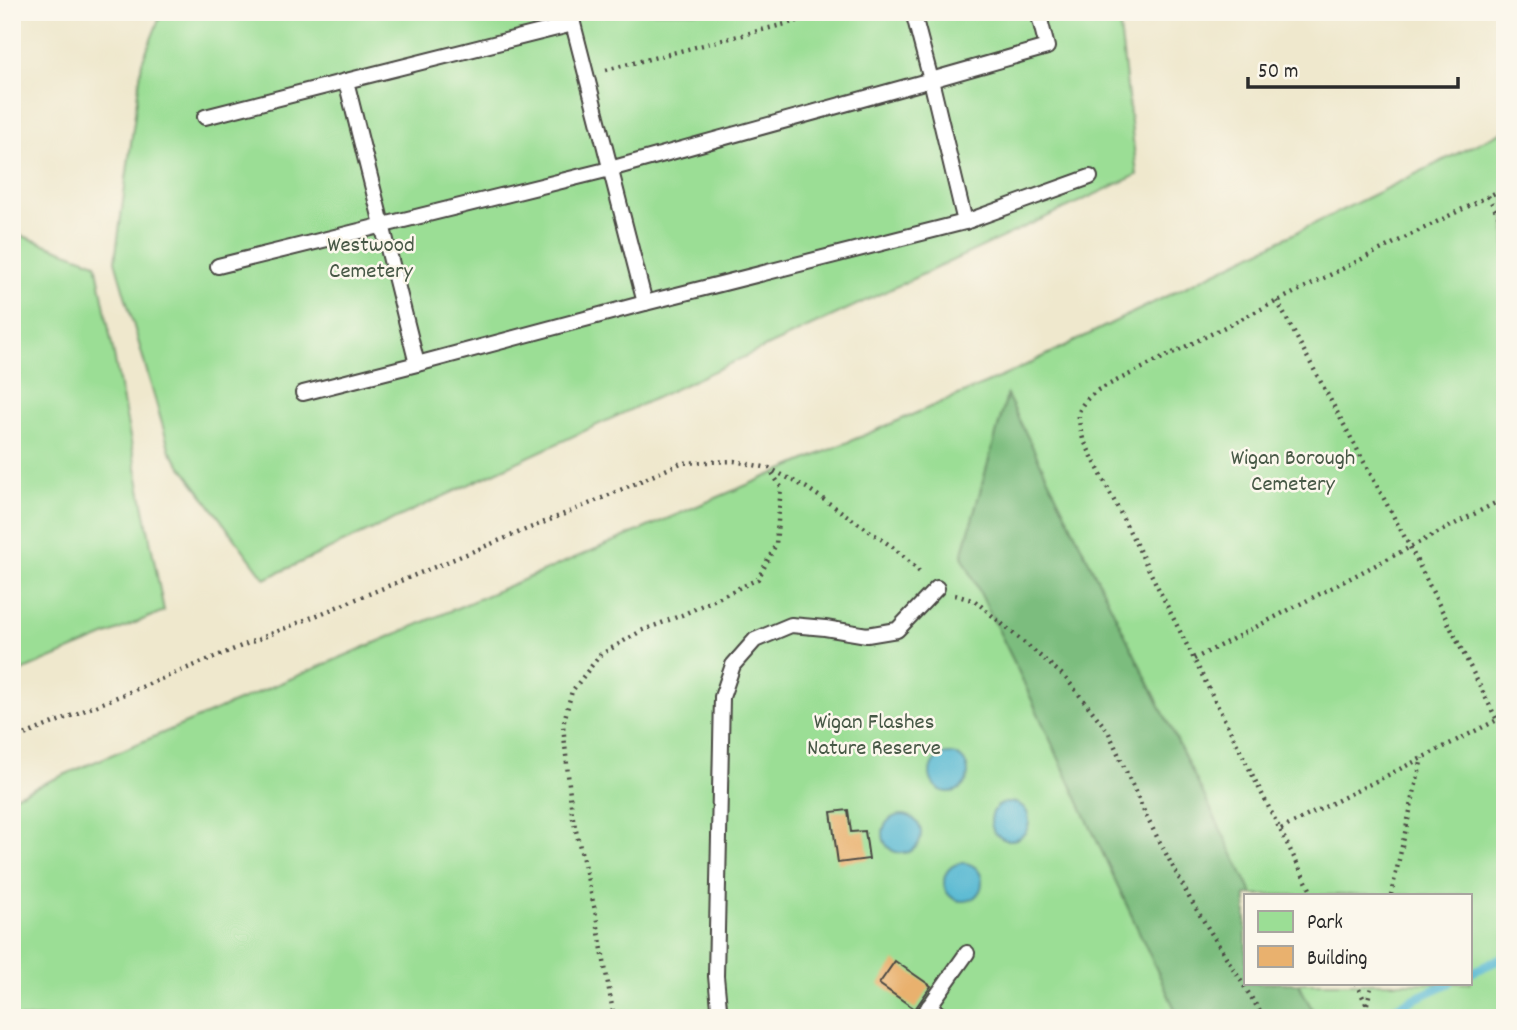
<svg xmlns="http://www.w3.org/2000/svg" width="1517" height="1030" font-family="Dekko,sans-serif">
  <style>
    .green { fill: #9bde95; stroke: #638460; stroke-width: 2; fill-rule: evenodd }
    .forest { fill: #7cbd7e; stroke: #547454; stroke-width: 2 }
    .water { fill: #54b8d2; stroke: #40727e; stroke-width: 2 }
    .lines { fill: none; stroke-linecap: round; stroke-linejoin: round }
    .stream { stroke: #54b8d2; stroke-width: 9 }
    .building { fill: #e9b16e }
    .lane-casing { stroke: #484743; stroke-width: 18 }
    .path { stroke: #484743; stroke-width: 4.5; stroke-dasharray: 2 5; stroke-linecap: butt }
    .lane { stroke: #fff; stroke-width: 14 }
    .labels { text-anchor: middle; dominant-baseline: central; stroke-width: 5; stroke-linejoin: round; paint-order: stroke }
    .park-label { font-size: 23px; fill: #475846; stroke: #fbf7ec }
  </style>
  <rect width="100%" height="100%" fill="#fbf7ec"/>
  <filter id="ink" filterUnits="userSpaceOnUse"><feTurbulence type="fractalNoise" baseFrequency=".0143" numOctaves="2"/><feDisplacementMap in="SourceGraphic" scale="14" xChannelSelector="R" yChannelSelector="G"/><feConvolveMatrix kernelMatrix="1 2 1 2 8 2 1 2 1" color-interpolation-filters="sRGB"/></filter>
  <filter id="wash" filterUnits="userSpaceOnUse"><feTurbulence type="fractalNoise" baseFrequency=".00686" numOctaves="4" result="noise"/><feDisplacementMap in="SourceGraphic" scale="28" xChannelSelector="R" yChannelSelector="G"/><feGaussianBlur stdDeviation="1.57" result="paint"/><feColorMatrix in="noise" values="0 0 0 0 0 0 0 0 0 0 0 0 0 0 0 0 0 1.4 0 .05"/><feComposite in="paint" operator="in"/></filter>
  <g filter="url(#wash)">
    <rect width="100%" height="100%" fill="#efe8cd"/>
    <g class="green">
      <path d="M162,12H1117L1119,19L1137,175L265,579L170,451L115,261L142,62Z"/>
      <path d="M1505,130V1018H12V797L1008,374ZM1246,895H1470V983H1246Z"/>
      <path d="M12,232L96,263L164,611L12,675Z"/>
    </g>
    <path class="forest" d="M1007,395L1253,895H1246V983H1298L1317,1018H1179L1016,666L962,556Z"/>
    <g class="water">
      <circle cx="949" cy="773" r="19"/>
      <circle cx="1010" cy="821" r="19"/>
      <circle cx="902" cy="834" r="19"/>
      <circle cx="963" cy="882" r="19"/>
    </g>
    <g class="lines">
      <g class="stream">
        <path d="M1470,973L1505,957"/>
        <path d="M1372,1018L1449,983"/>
      </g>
    </g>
    <g id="blocks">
      <g class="building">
        <path d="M848,810L851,832L865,831L869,859L838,863L831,812Z"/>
        <path d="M895,961L931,986L915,1009L879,984Z"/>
      </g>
    </g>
  </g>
  <g filter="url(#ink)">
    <use href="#blocks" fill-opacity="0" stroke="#484743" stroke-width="2"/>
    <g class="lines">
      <g class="lane-casing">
        <g id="lane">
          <path d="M570,12L645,303L965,222L931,80L1047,47L1038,12"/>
          <path d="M573,24L346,81L417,364L645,303"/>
          <path d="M205,117L346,81"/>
          <path d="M965,222L1090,177"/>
          <path d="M218,266L610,169L931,80L913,12"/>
          <path d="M303,393L417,364"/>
          <path d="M929,1006L944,1018"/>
          <path d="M720,1018L716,976L722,697L733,665L755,640L791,625L825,628L867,635L897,630L937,588"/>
          <path d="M921,1018L967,953"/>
        </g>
      </g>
      <g class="path">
        <path d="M606,70L832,12"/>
        <path d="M1488,196L1505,228"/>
        <path d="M1277,301L1410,547L1497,720"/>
        <path d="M955,595L975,601L1065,677L1108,731L1146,816L1190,899L1264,1018"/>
        <path d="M1194,659L1505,498"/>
        <path d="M12,740L591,503L681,463L734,461L769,468L807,488L894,548L922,574"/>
        <path d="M1281,829L1505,716"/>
        <path d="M1313,895L1083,439C1076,412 1076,407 1098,390L1505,188"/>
        <path d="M1391,895L1422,758"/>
        <path d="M1356,983L1373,1018"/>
        <path d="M1367,1004L1372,983"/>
        <path d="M614,1018L595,910L572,814L563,725L572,691L600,655L641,631L682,615L758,579L776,544L781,487L770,470"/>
        <path d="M1484,1018L1505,1009"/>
      </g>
      <use href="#lane" class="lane"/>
    </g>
  </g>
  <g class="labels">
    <g class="park-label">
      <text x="371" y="246">Westwood<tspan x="371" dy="26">Cemetery</tspan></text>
      <text x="1293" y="459">Wigan Borough<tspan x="1293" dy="26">Cemetery</tspan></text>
      <text x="874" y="723">Wigan Flashes<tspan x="874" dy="26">Nature Reserve</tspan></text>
    </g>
  </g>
  <rect width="1517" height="1030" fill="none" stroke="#fbf7ec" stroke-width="42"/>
  <rect x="1244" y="894" width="228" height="91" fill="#fbf7ec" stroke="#a8a59f" stroke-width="2"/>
  <rect x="1258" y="911" width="35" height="21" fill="#9bde95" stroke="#a8a59f" stroke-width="2"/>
  <text x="1307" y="928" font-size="21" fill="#2b2b2b">Park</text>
  <rect x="1258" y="946" width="35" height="21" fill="#e9b16e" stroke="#a8a59f" stroke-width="2"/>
  <text x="1307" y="964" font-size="21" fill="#2b2b2b">Building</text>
  <path d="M1248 77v10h210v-10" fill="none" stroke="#2b2b2b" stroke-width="3.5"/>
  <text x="1258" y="77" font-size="21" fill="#2b2b2b" stroke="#fbf7ec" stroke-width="5" paint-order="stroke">50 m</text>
</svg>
